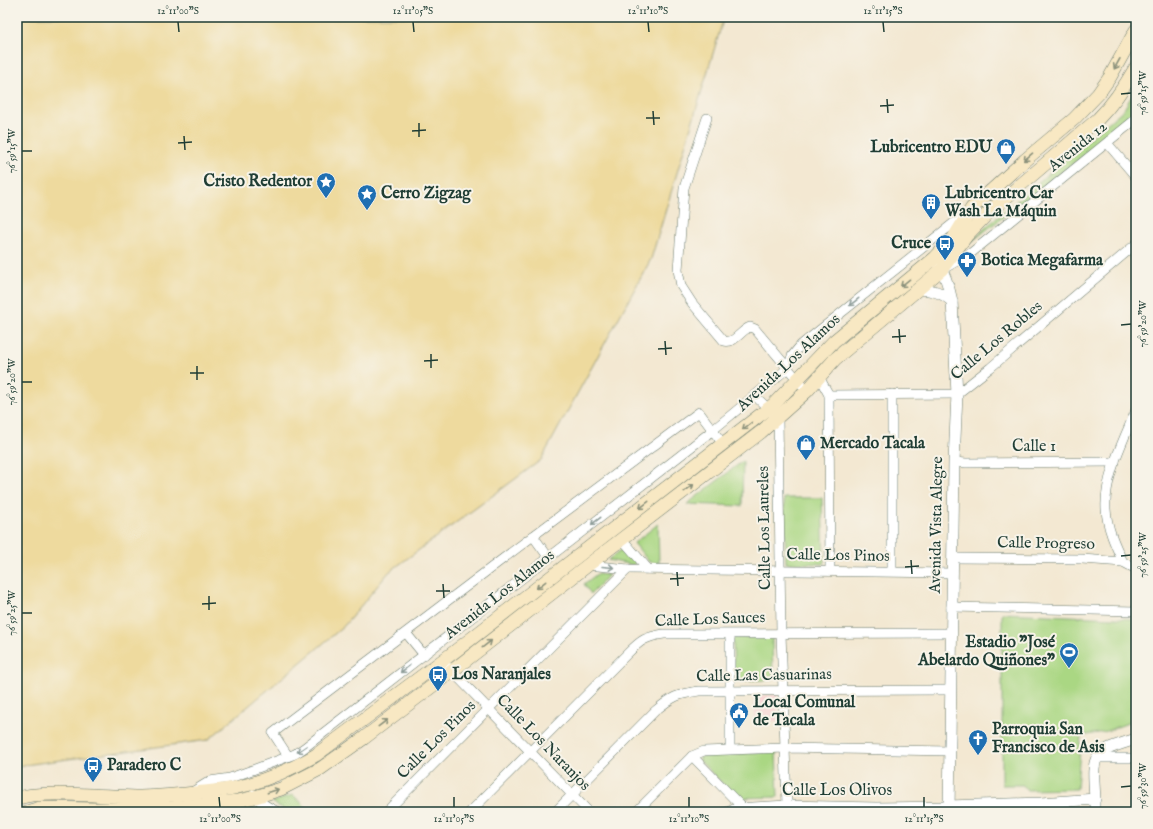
<svg xmlns="http://www.w3.org/2000/svg" width="1153" height="829" font-family="'IM FELL English',serif">
  <style>
    .built { fill: #f7cfd0 }
    .green { fill: #aad783; stroke: #648a5c }
    .sand { fill: #eeda9e; stroke: #868c69 }
    .lines { fill: none; stroke-linecap: round; stroke-linejoin: round }
    .minor-casing { stroke: #69796b; stroke-width: 10 }
    .tertiary-casing { stroke: #69796b; stroke-width: 12 }
    .secondary-casing { stroke: #69796b; stroke-width: 14 }
    .minor { stroke: #fff; stroke-width: 9 }
    .tertiary { stroke: #fff; stroke-width: 11 }
    .secondary { stroke: #f8e8c3; stroke-width: 13 }
    .oneway { stroke: #8c927c }
    .oneway2 { stroke: #8f9e9a }
    .ticks { fill: none; stroke: #1f3d34; stroke-width: 1.5 }
    .labels { text-anchor: middle; dominant-baseline: central; stroke-width: 4; stroke-linejoin: round; paint-order: stroke }
    .street-label { font-size: 16px; fill: #1f3d34; stroke: #f7f3e8 }
    .poi-label { font-size: 16px; font-weight: bold; fill: #1f3d34; stroke: #f7f3e8; text-anchor: start }
    .neatline { fill: none; stroke: #1f3d34; stroke-width: 1.5 }
    .ticks-label { font-size: 10px; text-anchor: middle; fill: #1f3d34 }
  </style>
  <rect width="100%" height="100%" fill="#f7f3e8"/>
  <filter id="ink" filterUnits="userSpaceOnUse"><feTurbulence type="fractalNoise" baseFrequency=".025" numOctaves="2"/><feDisplacementMap in="SourceGraphic" scale="8" xChannelSelector="R" yChannelSelector="G"/><feConvolveMatrix kernelMatrix="1 2 1 2 8 2 1 2 1" color-interpolation-filters="sRGB"/></filter>
  <filter id="wash" filterUnits="userSpaceOnUse"><feTurbulence type="fractalNoise" baseFrequency=".012" numOctaves="4" result="noise"/><feDisplacementMap in="SourceGraphic" scale="16" xChannelSelector="R" yChannelSelector="G"/><feGaussianBlur stdDeviation="0.9" result="paint"/><feColorMatrix in="noise" values="0 0 0 0 0 0 0 0 0 0 0 0 0 0 0 0 0 1.4 0 .05"/><feComposite in="paint" operator="in"/></filter>
  <g filter="url(#wash)">
    <rect width="100%" height="100%" fill="#f3e8d2"/>
    <path class="built" d="M778,695L779,721H755L754,696Z"/>
    <g class="green">
      <path d="M1136,89V113L1113,133L972,241L985,228L1124,109Z"/>
      <path d="M743,461L742,506L687,504Z"/>
      <path d="M784,498H822L824,564L786,563Z"/>
      <path d="M658,524L659,563L649,562L634,543Z"/>
      <path d="M621,550L636,562L633,565L608,560Z"/>
      <path d="M597,574L609,575L591,594L584,584Z"/>
      <path d="M1002,613L1136,619V720L1104,732L1081,736L1077,789L1027,790L1023,785H1002Z"/>
      <path d="M733,637H772L773,680L734,681Z"/>
      <path d="M776,751L778,797L737,798L700,761V757L705,755Z"/>
      <path d="M293,795L311,812H288L272,802Z"/>
    </g>
    <path class="sand" d="M17,17H724L651,259L541,460L389,572L344,626L208,740L17,766Z"/>
  </g>
  <g filter="url(#ink)">
    <g class="lines">
      <g class="minor-casing">
        <g id="minor">
          <path d="M707,118L684,188L678,270L681,286L692,303L724,341C735,344 741,330 750,327L755,329L807,391"/>
          <path d="M1107,143L1136,177"/>
          <path d="M945,268L971,253L1136,119"/>
          <path d="M819,377L829,395L830,571"/>
          <path d="M892,394V571"/>
          <path d="M829,395L957,394L990,368L1136,244"/>
          <path d="M755,396L778,418L781,633L787,805"/>
          <path d="M954,462L966,463L1115,462"/>
          <path d="M533,536L549,558"/>
          <path d="M622,539L648,569"/>
          <path d="M953,558L1082,559L1123,562L1136,569"/>
          <path d="M1123,562C1115,545 1107,528 1106,509C1104,477 1124,440 1136,410"/>
          <path d="M588,565L628,569L953,573"/>
          <path d="M951,607L1136,611"/>
          <path d="M406,633L424,655"/>
          <path d="M442,661L589,812"/>
          <path d="M730,749V635"/>
          <path d="M288,756L273,733L533,536L699,412L723,444"/>
          <path d="M692,756L742,807"/>
          <path d="M1096,758H1136"/>
          <path d="M192,792L210,781L230,778L255,769L295,754L304,748L713,430L788,368L792,356L801,345L965,214"/>
          <path d="M254,794C258,803 271,808 278,812"/>
          <path d="M1095,799V812"/>
          <path d="M386,812L628,569"/>
          <path d="M470,812L628,653C641,640 645,637 664,634L951,633"/>
          <path d="M555,812L655,711C672,697 677,694 699,691L950,690"/>
          <path d="M636,812L692,756L704,751L785,748L949,751"/>
          <path d="M727,812L736,808L787,805L876,807L948,806"/>
        </g>
      </g>
      <g class="tertiary-casing">
        <g id="tertiary">
          <path d="M938,262C945,274 949,287 952,301L957,394L954,462L949,812"/>
          <path d="M918,289C931,289 942,292 952,301"/>
          <path d="M948,806L1041,803L1095,799C1092,753 1091,753 1136,739"/>
        </g>
      </g>
      <g class="secondary-casing">
        <g id="secondary">
          <path d="M17,799C35,789 111,797 135,797C155,797 175,795 195,793C209,791 224,791 238,787C265,781 292,769 316,755L454,652L773,405L834,341L935,258L953,239L972,208L1025,160L1074,119L1098,94L1110,77L1136,30"/>
          <path d="M27,812L40,808L97,809L170,808L238,801L255,797L281,789L320,769L364,738L452,671L588,565L761,432L807,391L835,359L942,269L967,235L990,211L1098,119C1113,104 1125,86 1136,67"/>
        </g>
      </g>
      <use href="#minor" class="minor"/>
      <use href="#tertiary" class="tertiary"/>
      <use href="#secondary" class="secondary"/>
    </g>
    <defs><path id="oneway-shaft" d="M-6 0H5M1.5-3L5.5 0L1.5 3" fill="none" stroke-width="1.6" stroke-linecap="round" stroke-linejoin="round"/></defs>
    <g class="oneway">
      <use href="#oneway-shaft" transform="translate(1117 64) rotate(119)"/>
      <use href="#oneway-shaft" transform="translate(1028 157) rotate(140)"/>
      <use href="#oneway-shaft" transform="translate(905 283) rotate(141)"/>
      <use href="#oneway-shaft" transform="translate(747 426) rotate(142)"/>
      <use href="#oneway-shaft" transform="translate(689 488) rotate(-37)"/>
      <use href="#oneway-shaft" transform="translate(644 505) rotate(142)"/>
      <use href="#oneway-shaft" transform="translate(541 585) rotate(142)"/>
      <use href="#oneway-shaft" transform="translate(487 644) rotate(-38)"/>
      <use href="#oneway-shaft" transform="translate(383 723) rotate(-37)"/>
      <use href="#oneway-shaft" transform="translate(273 791) rotate(-18)"/>
    </g>
    <g class="oneway2">
      <use href="#oneway-shaft" transform="translate(854 302) rotate(142)"/>
      <use href="#oneway-shaft" transform="translate(596 521) rotate(142)"/>
      <use href="#oneway-shaft" transform="translate(608 567) rotate(5)"/>
      <use href="#oneway-shaft" transform="translate(405 669) rotate(142)"/>
      <use href="#oneway-shaft" transform="translate(302 749) rotate(146)"/>
    </g>
  </g>
  <path class="ticks" d="M178,22L179,32M413,22L414,32M648,22L649,32M883,22L884,32M1121,94L1131,93M887,99L888,113M880,106L894,105M653,111L654,125M646,118H660M419,123V137M412,131L426,130M184,136L185,150M178,143L192,142M22,151H32M1121,325L1131,324M899,329L900,343M892,337L906,336M665,341L666,355M658,349L672,348M431,354V368M424,361L438,360M197,366V380M190,373H204M22,382H32M1121,556L1131,555M911,560L912,574M905,567L919,566M677,572L678,586M670,579L684,578M443,584L444,598M436,591H450M209,596V610M202,604L216,603M22,613H32M1121,787L1131,786M219,797L220,807M454,797V807M689,797V807M924,797V807"/>
  <defs>
    <g id="shop-pin" transform="scale(1)"><path d="M0 17L-7.5 6A9.5 9.5 0 1 1 7.5 6Z" fill="#1f6fb2" stroke="#f7f3e8"/><path d="M-5-2.5h2.3a2.7 3.5 0 0 1 5.4 0H5L5.5 6h-11ZM-1.5-2.5h3a1.5 2.3 0 0 0-3 0Z" fill="#fff"/></g>
    <g id="sight-pin" transform="scale(1)"><path d="M0 17L-7.5 6A9.5 9.5 0 1 1 7.5 6Z" fill="#1f6fb2" stroke="#f7f3e8"/><path d="M0-6L1.8-2.2L6-1.7L2.9 1.2L3.7 5.4L0 3.3L-3.7 5.4L-2.9 1.2L-6-1.7L-1.8-2.2Z" fill="#fff"/></g>
    <g id="building-pin" transform="scale(1)"><path d="M0 17L-7.5 6A9.5 9.5 0 1 1 7.5 6Z" fill="#1f6fb2" stroke="#f7f3e8"/><path d="M-4-6H4V6H1V3H-1V6H-4ZM-2.5-4.3h1.7v1.8h-1.7ZM.8-4.3h1.7v1.8H.8ZM-2.5-1h1.7V.8h-1.7ZM.8-1h1.7V.8H.8Z" fill="#fff"/></g>
    <g id="bus-pin" transform="scale(1)"><path d="M0 17L-7.5 6A9.5 9.5 0 1 1 7.5 6Z" fill="#1f6fb2" stroke="#f7f3e8"/><path d="M-5-6H5V4H4V6H2V4H-2V6H-4V4H-5ZM-3.5-4V0h7V-4ZM-3.5 1.2v1.5H-2V1.2ZM2 1.2v1.5H3.5V1.2Z" fill="#fff"/></g>
    <g id="pharmacy-pin" transform="scale(1)"><path d="M0 17L-7.5 6A9.5 9.5 0 1 1 7.5 6Z" fill="#1f6fb2" stroke="#f7f3e8"/><path d="M-2-6h4v4h4v4h-4v4h-4v-4h-4v-4h4Z" fill="#fff"/></g>
    <g id="stadium-pin" transform="scale(1)"><path d="M0 17L-7.5 6A9.5 9.5 0 1 1 7.5 6Z" fill="#1f6fb2" stroke="#f7f3e8"/><path d="M0-5a6.5 5 0 1 0 0 10a6.5 5 0 1 0 0-10ZM-3.5-1.8h7v3.6h-7Z" fill="#fff"/></g>
    <g id="civic-pin" transform="scale(1)"><path d="M0 17L-7.5 6A9.5 9.5 0 1 1 7.5 6Z" fill="#1f6fb2" stroke="#f7f3e8"/><path d="M-.6-6.5H3V-4.5H.6V-3L4-1V1h2V6H-6V1h2V-1L-.6-3ZM-1.2 2.5V6h2.4V2.5Z" fill="#fff"/></g>
    <g id="church-pin" transform="scale(1)"><path d="M0 17L-7.5 6A9.5 9.5 0 1 1 7.5 6Z" fill="#1f6fb2" stroke="#f7f3e8"/><path d="M-1.2-6h2.4v3.5h3.3v2.4h-3.3V6h-2.4V-.1h-3.3v-2.4h3.3Z" fill="#fff"/></g>
  </defs>
  <g fill-rule="evenodd">
    <use href="#shop-pin" x="1006" y="148"/>
    <use href="#sight-pin" x="326" y="182"/>
    <use href="#sight-pin" x="367" y="194"/>
    <use href="#building-pin" x="931" y="203"/>
    <use href="#bus-pin" x="945" y="244"/>
    <use href="#pharmacy-pin" x="967" y="261"/>
    <use href="#shop-pin" x="806" y="444"/>
    <use href="#stadium-pin" x="1069" y="652"/>
    <use href="#bus-pin" x="438" y="675"/>
    <use href="#civic-pin" x="739" y="712"/>
    <use href="#church-pin" x="978" y="739"/>
    <use href="#bus-pin" x="93" y="766"/>
  </g>
  <g class="labels">
    <g class="street-label">
      <text transform="translate(1078 147) rotate(-39)">Avenida 12</text>
      <text transform="translate(997 341) rotate(-40)">Calle Los Robles</text>
      <text transform="translate(789 363) rotate(-43)">Avenida Los Alamos</text>
      <text x="1034" y="447">Calle 1</text>
      <text transform="translate(937 525) rotate(-89)">Avenida Vista Alegre</text>
      <text transform="translate(765 528) rotate(-91)">Calle Los Laureles</text>
      <text transform="translate(1046 544) rotate(1)">Calle Progreso</text>
      <text transform="translate(838 556) rotate(1)">Calle Los Pinos</text>
      <text transform="translate(500 595) rotate(-38)">Avenida Los Alamos</text>
      <text transform="translate(710 620) rotate(-2)">Calle Los Sauces</text>
      <text transform="translate(764 676) rotate(-1)">Calle Las Casuarinas</text>
      <text transform="translate(437 740) rotate(-45)">Calle Los Pinos</text>
      <text transform="translate(543 743) rotate(46)">Calle Los Naranjos</text>
      <text x="837" y="791">Calle Los Olivos</text>
    </g>
    <g class="poi-label">
      <text x="992" y="148" text-anchor="end">Lubricentro EDU</text>
      <text x="312" y="182" text-anchor="end">Cristo Redentor</text>
      <text x="381" y="194">Cerro Zigzag</text>
      <text x="945" y="194">Lubricentro Car<tspan x="945" dy="18">Wash La Máquin</tspan></text>
      <text x="931" y="244" text-anchor="end">Cruce</text>
      <text x="981" y="261">Botica Megafarma</text>
      <text x="820" y="444">Mercado Tacala</text>
      <text x="1055" y="643" text-anchor="end">Estadio "José<tspan x="1055" dy="18">Abelardo Quiñones"</tspan></text>
      <text x="452" y="675">Los Naranjales</text>
      <text x="753" y="703">Local Comunal<tspan x="753" dy="18">de Tacala</tspan></text>
      <text x="992" y="730">Parroquia San<tspan x="992" dy="18">Francisco de Asis</tspan></text>
      <text x="107" y="766">Paradero C</text>
    </g>
  </g>
  <rect width="1153" height="829" fill="none" stroke="#f7f3e8" stroke-width="44"/>
  <rect x="22" y="22" width="1109" height="785" class="neatline"/>
  <g class="ticks-label">
    <text x="178" y="14">12°11'00"S</text>
    <text x="413" y="14">12°11'05"S</text>
    <text x="648" y="14">12°11'10"S</text>
    <text x="883" y="14">12°11'15"S</text>
    <text transform="translate(1142 93) rotate(-90)" y="4">76°59'15"W</text>
    <text transform="translate(11 151) rotate(-90)" y="4">76°59'15"W</text>
    <text transform="translate(1142 324) rotate(-90)" y="4">76°59'20"W</text>
    <text transform="translate(11 382) rotate(-90)" y="4">76°59'20"W</text>
    <text transform="translate(1142 555) rotate(-90)" y="4">76°59'25"W</text>
    <text transform="translate(11 613) rotate(-90)" y="4">76°59'25"W</text>
    <text transform="translate(1142 786) rotate(-90)" y="4">76°59'30"W</text>
    <text x="220" y="822">12°11'00"S</text>
    <text x="454" y="822">12°11'05"S</text>
    <text x="689" y="822">12°11'10"S</text>
    <text x="924" y="822">12°11'15"S</text>
  </g>
</svg>
